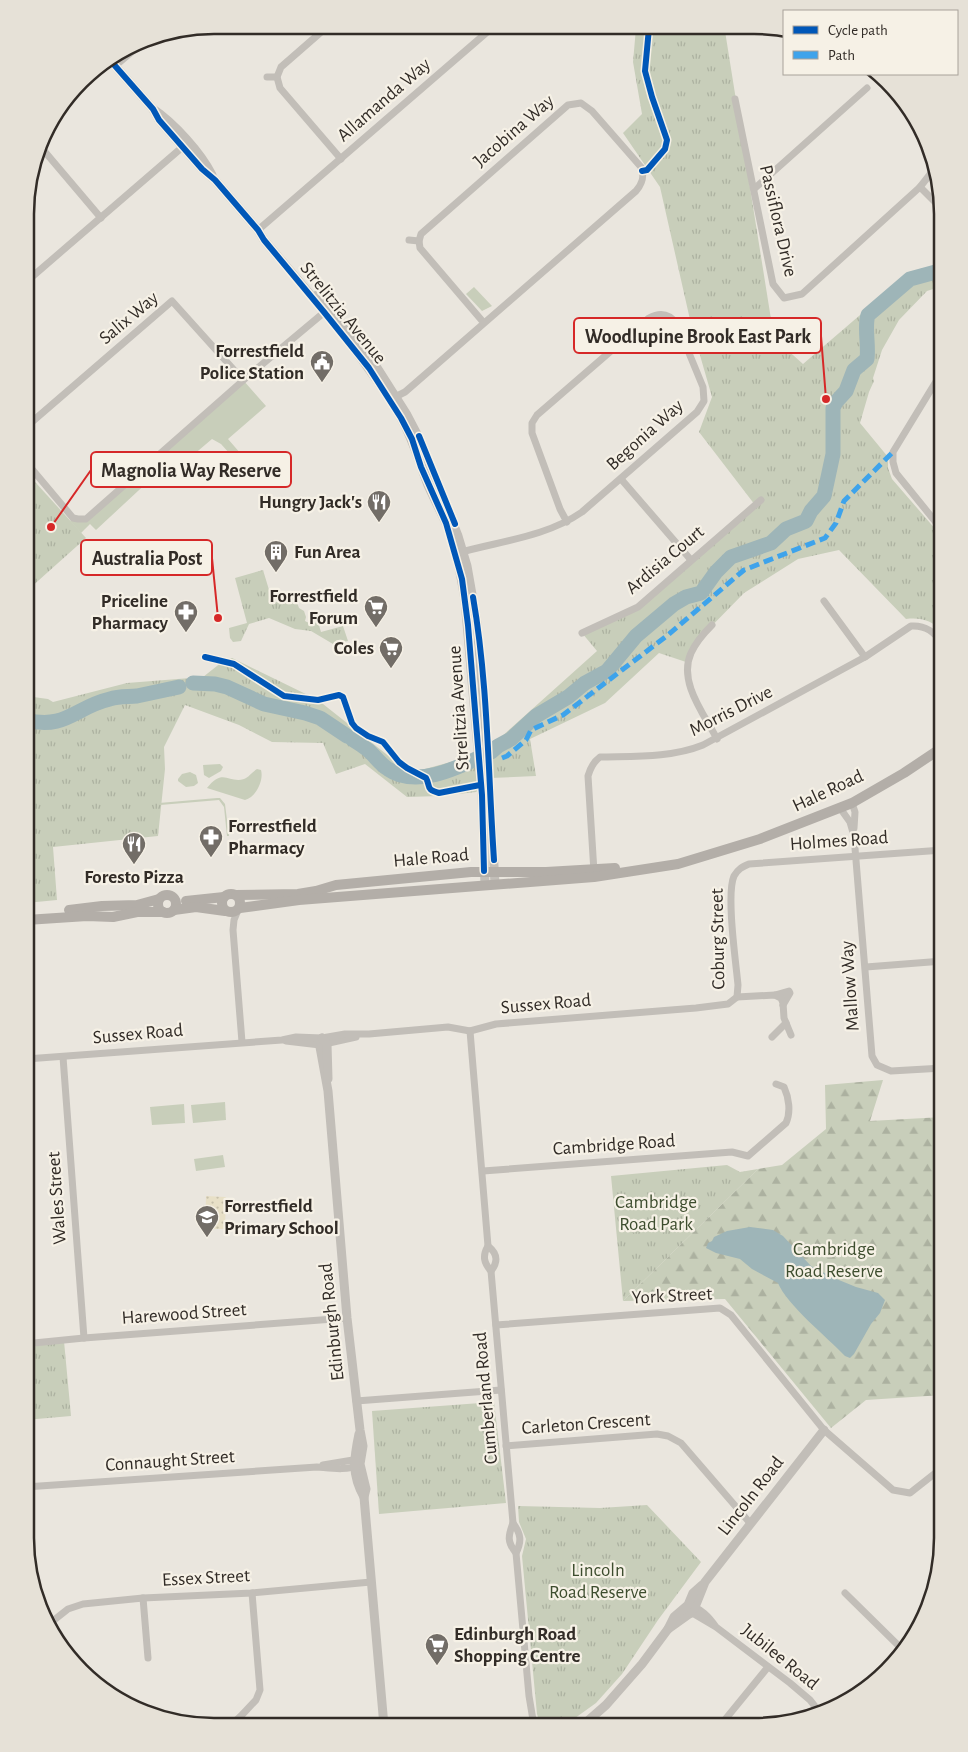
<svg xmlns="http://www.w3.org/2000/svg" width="968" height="1752" font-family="'Alegreya Sans',sans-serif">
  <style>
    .green { fill: #c8ceba }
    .forest { fill: url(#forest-firs) }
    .sand { fill: url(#sand-dots) }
    .park { fill: url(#park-tufts) }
    .water { fill: #9eb5b8 }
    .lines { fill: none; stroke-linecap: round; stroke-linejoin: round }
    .river { stroke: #9eb5b8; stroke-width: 15 }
    .minor { stroke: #c2beb8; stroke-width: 7 }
    .tertiary { stroke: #c2beb8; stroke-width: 9 }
    .secondary { stroke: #b3aea8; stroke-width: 10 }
    .quiet { stroke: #3ea3eb; stroke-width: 5; stroke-dasharray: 10 5; stroke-linecap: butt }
    .cycleway-casing { stroke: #f6f1e6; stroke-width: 9 }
    .cycleway { stroke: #0057b8; stroke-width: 6 }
    .labels { text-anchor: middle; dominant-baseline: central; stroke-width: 4.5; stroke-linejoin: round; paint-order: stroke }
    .street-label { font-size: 19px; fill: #322c27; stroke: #f6f1e6 }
    .poi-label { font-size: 19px; font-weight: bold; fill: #322c27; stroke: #f6f1e6; text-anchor: end }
    .park-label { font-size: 19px; fill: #3d4d2e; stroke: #f6f1e6 }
    .rim { fill: none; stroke: #322c27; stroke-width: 2.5 }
    .leader { fill: none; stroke: #d62828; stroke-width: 2 }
    .callout-dot { fill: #d62828; stroke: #f6f1e6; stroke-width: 2 }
    .callout { fill: #f6f1e6; stroke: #d62828; stroke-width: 2 }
    .callout-label { font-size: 20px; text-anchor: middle; font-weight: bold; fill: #322c27 }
  </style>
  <defs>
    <pattern id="forest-firs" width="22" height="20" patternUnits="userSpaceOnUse" patternTransform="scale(1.25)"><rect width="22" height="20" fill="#c8ceba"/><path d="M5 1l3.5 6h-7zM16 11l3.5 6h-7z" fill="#acb1a0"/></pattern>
    <pattern id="sand-dots" width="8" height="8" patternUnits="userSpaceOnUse" patternTransform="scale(1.25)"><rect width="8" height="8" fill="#e8e0c7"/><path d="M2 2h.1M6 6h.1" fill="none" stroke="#c7c0ab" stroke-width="1.8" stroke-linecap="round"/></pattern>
    <pattern id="park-tufts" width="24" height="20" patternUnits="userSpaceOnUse" patternTransform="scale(1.25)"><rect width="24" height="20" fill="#c8ceba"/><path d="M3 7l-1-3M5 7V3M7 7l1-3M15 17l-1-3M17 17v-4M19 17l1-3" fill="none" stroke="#acb1a0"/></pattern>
  </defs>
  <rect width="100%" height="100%" fill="#eae6de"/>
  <g class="green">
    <path d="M474,287L492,306L482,311L466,294Z"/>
    <path d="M243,380L266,406L228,439L241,454L232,462L227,457L230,454L221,444L212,439L179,467L166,465L96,530L90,524L81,533L70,521L73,518H86Z"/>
    <path d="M220,764L223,767L221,771L209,778L204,775L203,765Z"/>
    <path d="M257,769L261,770C264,780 256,797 245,800L207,788C223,767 229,784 244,779C249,777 252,772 257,769Z"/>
    <path d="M190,772L196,775L198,783L194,786L186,787L178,781V779L182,774Z"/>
    <path d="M217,798H220L225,804L229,836H227L224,807L219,800L160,805L159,803Z"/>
    <path d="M225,1102L226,1120L193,1123L191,1105Z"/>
    <path d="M184,1104L185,1123L152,1125L150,1107Z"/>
    <path d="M223,1155L225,1167L196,1171L194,1159Z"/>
  </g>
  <path class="forest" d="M883,1080L870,1121L943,1117V1395L866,1400L831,1428L725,1299L623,1301L758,1169L782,1165L826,1129L825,1085Z"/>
  <path class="sand" d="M206,1196L226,1197L225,1229H205Z"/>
  <g class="park">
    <path d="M636,28H726L725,31L774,338L803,364L874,303L920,269L943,265V286L927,291L899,320L882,350L873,378L874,381L869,392L860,423L888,457V468L892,479L943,538V631C932,621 921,617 906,619L839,550L798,559L744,593L700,638L689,663L659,653L605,703L530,739L536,776L490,778L476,792L440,796L407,797L365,764L336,774L323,743L272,742L239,725L185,705L164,747L165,769L158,836L53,847L57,900L26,903V696L48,699L53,702L127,683L203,677L222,662L232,658L318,700L410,773L414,772L476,755L500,738L597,651L582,633L638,607L755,505L699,432L712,397L691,324L660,187L623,133L642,114L633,62Z"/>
    <path d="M26,472L86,538L29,589L26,585Z"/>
    <path d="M263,570L273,603L295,597L299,608L304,611L306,617L305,621L311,624L318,622L321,632L343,626L348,641L333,644L311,631L295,629L269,618L249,624L241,641L233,642L230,638L229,628L247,623L235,578Z"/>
    <path d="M727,1165L740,1172L758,1169L623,1301L611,1176Z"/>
    <path d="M64,1341L71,1416L25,1420V1348Z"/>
    <path d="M494,1402L506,1503L379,1514L372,1411Z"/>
    <path d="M647,1505L701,1562L658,1620L622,1674L596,1703L564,1726H544L539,1720L537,1714L522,1556L526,1539L519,1522L518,1506L600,1508Z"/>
  </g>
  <path class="water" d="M750,1227L773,1230L783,1236L811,1266L834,1278L856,1287L878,1293L885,1300L880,1313L871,1324L854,1354L850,1358L845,1356C827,1337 787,1305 778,1283L752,1269L740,1259L716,1253L706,1248L708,1243L712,1241L714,1237L727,1231Z"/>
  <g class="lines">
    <g class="river">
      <path d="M193,683L215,684L227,687L264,704L305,713L320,718L347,736"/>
      <path d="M26,720C66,730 75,707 110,699C119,696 128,697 137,696C151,693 165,690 179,687"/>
      <path d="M352,739C357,742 363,746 368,750C375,756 380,764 388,769C418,790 463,765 491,752L498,746L511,739L536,716L568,697L585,683L607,671L636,636L674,604L686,597L701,593L716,572L731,557L771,543L786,529L806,521L811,511L824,496L833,454V408L836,402L846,391L854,370L867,359C869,345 864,327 868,315L910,279L943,270"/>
    </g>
    <g class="minor">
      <path d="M328,26L281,67L277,77L280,88L341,159"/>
      <path d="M115,66L148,38"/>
      <path d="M267,77H277"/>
      <path d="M735,99L773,284L784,298L802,294L920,187L935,168"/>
      <path d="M40,146L101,218"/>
      <path d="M920,187L942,209"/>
      <path d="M754,189L867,88"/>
      <path d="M258,230L493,27"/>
      <path d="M409,240L419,241"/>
      <path d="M26,282L186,144"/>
      <path d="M393,398L405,392L636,191C642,184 645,177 641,167L592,111L581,103L568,105L421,234L419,241L420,248L484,323"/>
      <path d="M26,427L172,301L243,380"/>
      <path d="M26,462L73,518L78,519H86L247,377L327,310"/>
      <path d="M621,479L691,560"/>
      <path d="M943,531L896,473L893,462V452L943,370"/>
      <path d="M458,553C500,541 546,537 582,512L697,412L704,401L703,387L677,324C669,313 660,312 649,318L537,415L532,423V433L560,509L567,522"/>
      <path d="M824,601L865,657"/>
      <path d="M712,625C704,633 696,642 691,653C678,682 704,714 717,739"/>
      <path d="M582,633L638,607L761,500"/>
      <path d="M852,803L855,812L854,828"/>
      <path d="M840,808L850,822L854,836L872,1056L877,1065L891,1071L943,1068"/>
      <path d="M594,872L588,776C590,769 593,762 600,757C633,756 671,758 703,745L865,657L911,626C926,625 934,632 943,644"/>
      <path d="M238,910L234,920L233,930L242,1042"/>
      <path d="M866,967L943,961"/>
      <path d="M775,995L789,991L790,993L783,1005"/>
      <path d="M737,997L775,995L781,998L783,1003L784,1018L791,1035"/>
      <path d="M470,1031L488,1246C482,1256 484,1263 491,1271L513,1523C508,1536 507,1542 516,1553"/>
      <path d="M772,1037L786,1023"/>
      <path d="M286,1041L320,1045L356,1037"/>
      <path d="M63,1057L84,1338"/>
      <path d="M26,1059L282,1040L296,1037L322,1038L345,1034H369L448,1027L470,1031L496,1024L696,1008L728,1004L737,997L738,985C736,963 726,894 734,876C738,869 742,867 749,864L943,850"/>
      <path d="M483,1171L732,1152L748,1156L786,1123C791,1112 789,1098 784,1087L776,1084"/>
      <path d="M488,1246C498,1254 498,1262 491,1271"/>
      <path d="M496,1325L720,1308L731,1315L824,1430L893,1490L910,1493L943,1467"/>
      <path d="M25,1348L34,1343L84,1338L347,1318"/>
      <path d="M356,1401L501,1390"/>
      <path d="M25,1420L29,1487"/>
      <path d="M506,1446L657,1434L668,1436L681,1443L750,1523"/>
      <path d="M323,1465L353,1460L358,1463"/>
      <path d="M25,1487L317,1467C330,1468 347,1471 358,1465"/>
      <path d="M513,1523C521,1534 522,1541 516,1553L529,1696L534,1726"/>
      <path d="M845,1593L905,1652"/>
      <path d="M143,1598L148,1658"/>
      <path d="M49,1624L68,1609L83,1604L143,1598L252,1593L371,1582"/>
      <path d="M716,1627C709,1617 701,1608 688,1605L689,1614H694L716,1627L790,1683L810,1700L821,1714"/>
      <path d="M857,1694L897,1660"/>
      <path d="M230,1725L240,1717"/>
      <path d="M247,1726L240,1717L256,1700L260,1690L252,1593"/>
      <path d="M719,1727L768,1667"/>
    </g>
    <g class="tertiary">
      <path d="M109,59L153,109L159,120L202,169L215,180L258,230L264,240C312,297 363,353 401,418C413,439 419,462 428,485C434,498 440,510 446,523C456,547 461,575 465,600L482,795L485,885"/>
      <path d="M153,109C174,123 201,153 212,175"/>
      <path d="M318,294L374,363L407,415L418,436L458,536L467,566L477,623L488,758L495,884"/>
      <path d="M322,1038L320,1047L328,1091L347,1318L360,1430L363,1446L360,1464L366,1489L364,1497L384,1726"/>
      <path d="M322,1038L327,1044L328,1079"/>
      <path d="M359,1434C354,1458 351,1474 364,1497"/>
      <path d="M668,1629L689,1614L695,1607L705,1582L824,1430"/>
      <path d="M582,1726L606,1705L642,1664L668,1629L674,1617L688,1605L693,1593L702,1585"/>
    </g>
    <g class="secondary">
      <circle cx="231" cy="903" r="9"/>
      <circle cx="167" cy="904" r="9"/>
      <path d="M236,895L298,894L316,891L336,885L471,872H546L615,868"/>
      <path d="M186,901L224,897"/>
      <path d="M240,908L299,900L594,877L678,864L760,839L852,803L904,773L943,747"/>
      <path d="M69,910L102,906L137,905L159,899"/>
      <path d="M174,910L196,907L225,911"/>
      <path d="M26,920L87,916L113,917L137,912H163"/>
    </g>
    <path class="quiet" d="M502,758L507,756L526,740L531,730L563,715L668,635L744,570L825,538L836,523L844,501L893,452"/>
    <g class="cycleway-casing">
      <g id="cycleway">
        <path d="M109,59L153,109L159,120L202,169L215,180L258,230L264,240L324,312L369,368L401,418L412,439L421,467L446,523L462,579L468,625L482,795L484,871"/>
        <path d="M642,171L647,170L665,149L667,140L652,97L645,71L649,28"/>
        <path d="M419,436L455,524"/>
        <path d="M473,597C488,683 488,773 494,860"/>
        <path d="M205,657L234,664L284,696L318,700L339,695L343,697L352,723L356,728L368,736L383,742L399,762L407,768L426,778C431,787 425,789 439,793L480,785"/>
      </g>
    </g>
    <use href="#cycleway" class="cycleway"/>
  </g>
  <defs>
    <g id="civic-pin" transform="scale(1.25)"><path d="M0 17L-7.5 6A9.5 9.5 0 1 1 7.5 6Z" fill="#726d67" stroke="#f6f1e6"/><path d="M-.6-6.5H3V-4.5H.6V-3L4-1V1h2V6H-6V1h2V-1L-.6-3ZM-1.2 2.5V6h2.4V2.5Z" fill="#fff"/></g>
    <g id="restaurant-pin" transform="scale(1.25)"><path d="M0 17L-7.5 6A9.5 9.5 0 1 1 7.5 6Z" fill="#726d67" stroke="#f6f1e6"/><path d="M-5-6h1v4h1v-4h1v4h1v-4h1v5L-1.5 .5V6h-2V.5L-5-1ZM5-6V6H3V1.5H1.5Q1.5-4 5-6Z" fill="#fff"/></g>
    <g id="building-pin" transform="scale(1.25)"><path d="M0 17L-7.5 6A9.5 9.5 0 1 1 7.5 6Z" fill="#726d67" stroke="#f6f1e6"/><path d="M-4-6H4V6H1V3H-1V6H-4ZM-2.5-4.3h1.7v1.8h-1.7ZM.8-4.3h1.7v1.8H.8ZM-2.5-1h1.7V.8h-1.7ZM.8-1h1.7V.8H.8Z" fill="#fff"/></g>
    <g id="supermarket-pin" transform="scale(1.25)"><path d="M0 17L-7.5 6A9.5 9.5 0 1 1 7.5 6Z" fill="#726d67" stroke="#f6f1e6"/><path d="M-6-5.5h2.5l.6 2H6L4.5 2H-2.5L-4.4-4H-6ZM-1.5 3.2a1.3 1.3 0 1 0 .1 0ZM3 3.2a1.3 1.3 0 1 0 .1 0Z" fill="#fff"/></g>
    <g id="pharmacy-pin" transform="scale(1.25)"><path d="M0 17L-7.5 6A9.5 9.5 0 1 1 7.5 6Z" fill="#726d67" stroke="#f6f1e6"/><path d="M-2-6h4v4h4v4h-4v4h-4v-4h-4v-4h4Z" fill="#fff"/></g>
    <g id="school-pin" transform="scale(1.25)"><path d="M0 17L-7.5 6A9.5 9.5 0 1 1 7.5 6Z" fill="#726d67" stroke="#f6f1e6"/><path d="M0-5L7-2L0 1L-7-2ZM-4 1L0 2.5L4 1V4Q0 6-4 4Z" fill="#fff"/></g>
  </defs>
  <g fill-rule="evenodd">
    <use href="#civic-pin" x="322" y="362"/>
    <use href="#restaurant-pin" x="379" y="502"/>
    <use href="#building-pin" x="276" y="552"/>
    <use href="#supermarket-pin" x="376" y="607"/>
    <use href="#pharmacy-pin" x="186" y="612"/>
    <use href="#supermarket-pin" x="391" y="648"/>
    <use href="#pharmacy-pin" x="211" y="837"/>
    <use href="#restaurant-pin" x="134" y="844"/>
    <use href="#school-pin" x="207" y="1217"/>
    <use href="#supermarket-pin" x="437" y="1645"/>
  </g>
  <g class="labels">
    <g class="street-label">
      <text transform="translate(384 100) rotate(-41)">Allamanda Way</text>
      <text transform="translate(514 131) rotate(-41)">Jacobina Way</text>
      <text transform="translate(778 221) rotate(77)">Passiflora Drive</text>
      <text transform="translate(343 313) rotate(51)">Strelitzia Avenue</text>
      <text transform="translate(129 318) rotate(-40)">Salix Way</text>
      <text transform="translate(645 435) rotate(-42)">Begonia Way</text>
      <text transform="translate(665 560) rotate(-40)">Ardisia Court</text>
      <text transform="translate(459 708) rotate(-94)">Strelitzia Avenue</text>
      <text transform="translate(731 711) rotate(-27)">Morris Drive</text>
      <text transform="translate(828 791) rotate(-25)">Hale Road</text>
      <text transform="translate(839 841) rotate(-4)">Holmes Road</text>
      <text transform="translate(431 858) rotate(-5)">Hale Road</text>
      <text transform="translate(718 939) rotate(-91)">Coburg Street</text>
      <text transform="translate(850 986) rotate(-94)">Mallow Way</text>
      <text transform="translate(546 1004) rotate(-5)">Sussex Road</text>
      <text transform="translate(138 1034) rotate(-5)">Sussex Road</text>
      <text transform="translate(614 1145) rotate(-4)">Cambridge Road</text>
      <text transform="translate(57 1198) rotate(-94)">Wales Street</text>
      <text transform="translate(672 1296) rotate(-3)">York Street</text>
      <text transform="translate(184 1314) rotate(-4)">Harewood Street</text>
      <text transform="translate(332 1322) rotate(-96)">Edinburgh Road</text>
      <text transform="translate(486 1398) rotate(-95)">Cumberland Road</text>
      <text transform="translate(586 1424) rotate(-4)">Carleton Crescent</text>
      <text transform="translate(170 1461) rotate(-4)">Connaught Street</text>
      <text transform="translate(751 1496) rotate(-52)">Lincoln Road</text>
      <text transform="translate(206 1578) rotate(-3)">Essex Street</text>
      <text transform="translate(780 1657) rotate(39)">Jubilee Road</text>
    </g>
    <g class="poi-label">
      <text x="304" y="351">Forrestfield<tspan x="304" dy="22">Police Station</tspan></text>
      <text x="362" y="502">Hungry Jack's</text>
      <text x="294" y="552" text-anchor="start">Fun Area</text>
      <text x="358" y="596">Forrestfield<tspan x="358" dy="22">Forum</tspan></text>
      <text x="168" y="601">Priceline<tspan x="168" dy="22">Pharmacy</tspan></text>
      <text x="374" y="648">Coles</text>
      <text x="228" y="826" text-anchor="start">Forrestfield<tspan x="228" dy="22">Pharmacy</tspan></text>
      <text x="134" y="877" text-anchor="middle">Foresto Pizza</text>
      <text x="224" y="1206" text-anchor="start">Forrestfield<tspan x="224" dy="22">Primary School</tspan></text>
      <text x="454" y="1634" text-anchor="start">Edinburgh Road<tspan x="454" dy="22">Shopping Centre</tspan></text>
    </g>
    <g class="park-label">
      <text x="656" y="1202">Cambridge<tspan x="656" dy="22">Road Park</tspan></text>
      <text x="834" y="1249">Cambridge<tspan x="834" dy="22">Road Reserve</tspan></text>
      <text x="598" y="1570">Lincoln<tspan x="598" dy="22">Road Reserve</tspan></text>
    </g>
  </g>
  <path d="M0 0H968V1752H0ZM214 34H754A180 180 0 0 1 934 214V1538A180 180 0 0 1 754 1718H214A180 180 0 0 1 34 1538V214A180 180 0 0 1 214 34Z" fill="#e6e1d7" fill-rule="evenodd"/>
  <path class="rim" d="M214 34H754A180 180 0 0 1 934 214V1538A180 180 0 0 1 754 1718H214A180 180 0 0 1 34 1538V214A180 180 0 0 1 214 34Z"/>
  <path class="leader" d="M826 399L821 336M51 527L91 470M218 618L212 558"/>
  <g class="callout-dot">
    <circle cx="826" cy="399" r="5"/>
    <circle cx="51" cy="527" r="5"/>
    <circle cx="218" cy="618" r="5"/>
  </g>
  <g class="callout">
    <rect x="574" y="318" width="247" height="35" rx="5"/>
    <rect x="91" y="452" width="200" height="35" rx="5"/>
    <rect x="81" y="540" width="131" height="35" rx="5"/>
  </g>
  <g class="callout-label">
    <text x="698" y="343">Woodlupine Brook East Park</text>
    <text x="191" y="477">Magnolia Way Reserve</text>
    <text x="147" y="565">Australia Post</text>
  </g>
  <rect x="783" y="10" width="175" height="65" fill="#f6f1e6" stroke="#a8a29a"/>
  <rect x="793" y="26" width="25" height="8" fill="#0057b8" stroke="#a8a29a"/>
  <text x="828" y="35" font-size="15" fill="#322c27">Cycle path</text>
  <rect x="793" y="51" width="25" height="8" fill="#3ea3eb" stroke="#a8a29a"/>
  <text x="828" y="60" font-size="15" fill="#322c27">Path</text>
</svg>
